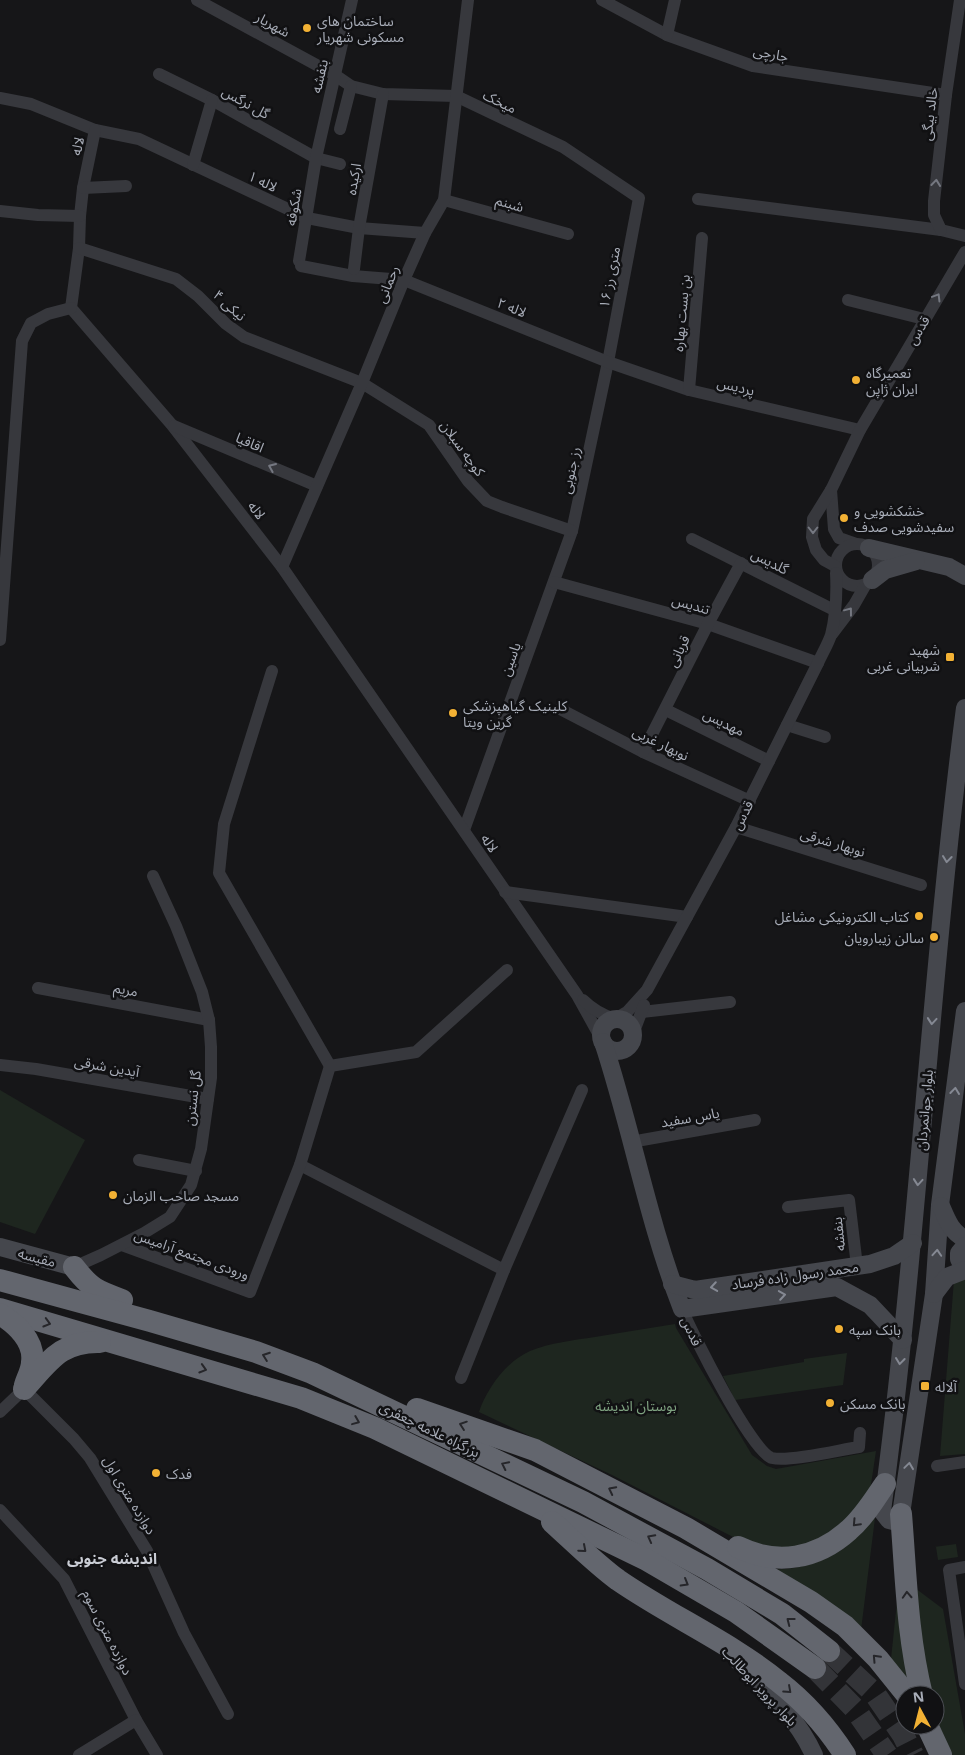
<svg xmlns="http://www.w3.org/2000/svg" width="965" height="1755" font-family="'Noto Sans','Noto Sans Arabic',sans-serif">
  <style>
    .green { fill: #1e261f }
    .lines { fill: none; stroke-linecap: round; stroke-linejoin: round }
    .highway-tunnel { stroke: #333438; stroke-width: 22; stroke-dasharray: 22 11; stroke-linecap: butt }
    .street { stroke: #37383d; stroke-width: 12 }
    .secondary { stroke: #45474d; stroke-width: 18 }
    .highway { stroke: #63666e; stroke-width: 22 }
    .oneway { stroke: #757881 }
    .oneway2 { stroke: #858993 }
    .oneway3 { stroke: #26262a }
    .poi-dot { fill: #f2b134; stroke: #111113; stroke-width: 2 }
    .labels { text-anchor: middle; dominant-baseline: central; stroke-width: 5; stroke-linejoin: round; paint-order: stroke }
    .poi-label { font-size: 14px; fill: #a8adb8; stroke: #111113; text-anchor: start }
    .street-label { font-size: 14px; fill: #a8adb8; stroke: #111113 }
    .park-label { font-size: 14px; fill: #7fa381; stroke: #111113 }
    .neighbourhood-label { font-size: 15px; font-weight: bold; fill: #c9ccd4; stroke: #111113 }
  </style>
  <rect width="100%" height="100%" fill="#161618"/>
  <g class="green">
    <path d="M0,1090L85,1140L35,1234L0,1222Z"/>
    <path d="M965,1279V1454L940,1456L954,1280Z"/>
    <path d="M675,1324L676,1328L752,1455L767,1466L776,1469L876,1451L869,1498L853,1520L795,1551L739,1540L612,1475L479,1412C487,1388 507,1361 530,1351C550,1343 574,1340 595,1337C621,1333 648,1328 675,1324Z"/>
    <path d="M847,1353L843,1385L735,1400L723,1376L804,1362V1359Z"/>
    <path d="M875,1518L861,1630L770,1569C795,1571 823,1563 844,1548C855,1540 865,1528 875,1518Z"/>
    <path d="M956,1544L958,1557L938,1560L936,1547H934Z"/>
    <path d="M899,1582L914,1691L891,1659Z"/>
    <path d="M907,1582L943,1609L965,1734V1755H948L935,1719V1695H928Z"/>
  </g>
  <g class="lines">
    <g class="highway-tunnel">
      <path d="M829,1651L875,1694L903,1735L913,1755"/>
      <path d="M815,1668L855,1709L887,1755"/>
    </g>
    <g class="street">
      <path d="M197,0L335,75L351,86L383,94L456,96L563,147L639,198L608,362L572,531L464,830"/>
      <path d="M602,0L667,35L753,66L946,95"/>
      <path d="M667,35L675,0"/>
      <path d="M159,74L212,100L316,158L340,164"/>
      <path d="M0,98L31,104L95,130L139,139L307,218L359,228L425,233"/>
      <path d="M340,129L351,86"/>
      <path d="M95,130L83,188L80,216L79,248L71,308L172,425L282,567L577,995L603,1042"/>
      <path d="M193,165L212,100"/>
      <path d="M83,188L126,186"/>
      <path d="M698,199L941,230L965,236"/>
      <path d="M444,200L568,234"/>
      <path d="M0,211L38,215L80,216"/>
      <path d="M941,230L934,215V201L946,95L960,0"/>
      <path d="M79,248L176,279L198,296L226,324L244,337L362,383L429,425L468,481L487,501L502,507L572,531"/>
      <path d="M299,261L316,158L352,0"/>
      <path d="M301,266L353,276L404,280L608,362L689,390L860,430"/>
      <path d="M354,269L359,228L383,94"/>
      <path d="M848,300L924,319"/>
      <path d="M689,390L702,238"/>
      <path d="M174,426L317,486"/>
      <path d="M831,490L834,529L839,538L856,544"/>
      <path d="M692,539L834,610"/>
      <circle cx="857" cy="565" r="21"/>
      <path d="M835,566L824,560L816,550L812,537L813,519L831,490L860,430L965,252"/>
      <path d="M282,567L362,383L404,280L425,233L444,200L468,0"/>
      <path d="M554,582L708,624L818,663"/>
      <path d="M832,634L854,605L866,584"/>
      <path d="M0,640L22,341L31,323L48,314L71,308"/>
      <path d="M272,671L224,824L219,873L330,1066"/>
      <path d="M560,709L643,752L750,801"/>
      <path d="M666,710L769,761"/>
      <path d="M787,725L825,737"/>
      <path d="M643,752L708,624L741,563"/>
      <path d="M736,827L921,885"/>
      <path d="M505,892L687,917"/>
      <path d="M38,988L209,1020"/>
      <path d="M583,1000C593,1010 602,1015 615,1019L627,1012L647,990L736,827L818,663C822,654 828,644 831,635C836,615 837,593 836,573"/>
      <path d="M642,1012L730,1002"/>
      <path d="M633,1034L644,1005"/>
      <path d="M0,1065L36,1069L208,1099"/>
      <path d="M631,1142L755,1120"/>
      <path d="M139,1160L196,1171"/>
      <path d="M300,1165L504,1270"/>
      <path d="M788,1207L849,1200L857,1266"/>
      <path d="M122,1245L250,1292L300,1165L330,1066L416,1052L507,970"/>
      <path d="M74,1267L101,1255L144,1233L170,1217L191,1185L201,1149L211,1078V1047L209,1020L202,992L176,926L153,876"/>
      <path d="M682,1309C692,1333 752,1453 772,1458C790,1462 839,1450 859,1447L860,1433"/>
      <path d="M461,1378L504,1270L582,1090"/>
      <path d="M0,1412L24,1389L74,1439L90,1458L147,1551L184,1633L228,1714"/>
      <path d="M937,1466L965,1462"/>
      <path d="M0,1510L64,1579L136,1720L157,1755"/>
      <path d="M965,1567L949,1570L965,1684"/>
      <path d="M79,1755L136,1720"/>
    </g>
    <g class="secondary">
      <path d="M869,548L949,567L965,576"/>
      <path d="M872,580L885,570L916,561"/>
      <path d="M965,708C930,975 918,1244 882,1511L889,1520L893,1521L901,1514L934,1294L940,1205L965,1011"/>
      <circle cx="617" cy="1035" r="16"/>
      <path d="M603,1042C632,1130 648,1222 682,1309L837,1287L870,1305L903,1340"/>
      <path d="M941,1206C947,1220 951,1232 965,1239"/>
      <path d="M965,1246L959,1253V1259L962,1265L965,1266"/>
      <path d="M0,1247L74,1267"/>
      <path d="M672,1284L695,1290L870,1264L894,1256L913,1243"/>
      <path d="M934,1294L947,1277L965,1270"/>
      <path d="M738,1661C767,1690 797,1717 814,1755"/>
    </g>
    <g class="highway">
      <path d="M74,1267C91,1289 97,1291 122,1300"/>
      <path d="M0,1280L150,1321L256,1352L312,1373L583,1502L707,1569L782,1614L829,1651"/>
      <path d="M0,1309L301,1398L375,1428L645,1559L736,1612L815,1668"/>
      <path d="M0,1314C16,1324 35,1341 32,1362C32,1370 27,1378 25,1385"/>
      <path d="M24,1389C49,1362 60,1341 100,1342"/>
      <path d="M417,1409L535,1450L686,1528L811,1602L845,1626L878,1659L907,1695"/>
      <path d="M901,1514C906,1575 907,1635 922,1695"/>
      <path d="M552,1522C573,1541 596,1564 618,1580C670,1616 730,1642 779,1682C805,1702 827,1727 845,1755"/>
      <path d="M738,1547C777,1566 817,1559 849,1530C864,1517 874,1500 885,1484"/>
      <path d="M927,1725L941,1755"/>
    </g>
  </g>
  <defs><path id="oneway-chevron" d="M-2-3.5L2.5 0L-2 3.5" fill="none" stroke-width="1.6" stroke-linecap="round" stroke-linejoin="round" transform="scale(1.25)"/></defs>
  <g class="oneway">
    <use href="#oneway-chevron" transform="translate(936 183) rotate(-84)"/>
    <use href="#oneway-chevron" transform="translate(937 297) rotate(-59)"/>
    <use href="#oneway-chevron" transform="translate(272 467) rotate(-157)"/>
    <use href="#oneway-chevron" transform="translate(813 530) rotate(90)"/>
    <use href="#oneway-chevron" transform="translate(849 611) rotate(-53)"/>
  </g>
  <g class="oneway2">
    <use href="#oneway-chevron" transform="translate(947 859) rotate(97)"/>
    <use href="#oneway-chevron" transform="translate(932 1021) rotate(95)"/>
    <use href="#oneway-chevron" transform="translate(955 1091) rotate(-83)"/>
    <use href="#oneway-chevron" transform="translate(918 1182) rotate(95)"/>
    <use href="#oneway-chevron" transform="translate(937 1253) rotate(-86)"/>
    <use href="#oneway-chevron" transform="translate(714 1287) rotate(171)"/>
    <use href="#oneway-chevron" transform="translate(782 1295) rotate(-9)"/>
    <use href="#oneway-chevron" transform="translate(900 1361) rotate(97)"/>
    <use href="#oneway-chevron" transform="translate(909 1466) rotate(-82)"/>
  </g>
  <g class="oneway3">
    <use href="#oneway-chevron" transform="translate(47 1323) rotate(16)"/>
    <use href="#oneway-chevron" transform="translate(266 1356) rotate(-160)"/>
    <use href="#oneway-chevron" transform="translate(203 1369) rotate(17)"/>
    <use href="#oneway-chevron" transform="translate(356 1421) rotate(22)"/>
    <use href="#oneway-chevron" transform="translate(463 1425) rotate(-161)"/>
    <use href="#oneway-chevron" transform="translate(505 1465) rotate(-154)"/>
    <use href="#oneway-chevron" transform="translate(612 1490) rotate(-153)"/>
    <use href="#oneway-chevron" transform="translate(856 1523) rotate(133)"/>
    <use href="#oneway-chevron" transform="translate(651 1538) rotate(-152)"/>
    <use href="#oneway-chevron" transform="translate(583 1549) rotate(41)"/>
    <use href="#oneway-chevron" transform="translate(685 1583) rotate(30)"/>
    <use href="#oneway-chevron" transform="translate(907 1595) rotate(-93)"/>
    <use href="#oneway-chevron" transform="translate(790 1621) rotate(-142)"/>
    <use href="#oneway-chevron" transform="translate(876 1658) rotate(-133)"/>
    <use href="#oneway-chevron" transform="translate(788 1690) rotate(42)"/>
  </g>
  <g class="poi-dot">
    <circle cx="307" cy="28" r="5"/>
    <circle cx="856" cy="380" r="5"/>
    <circle cx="844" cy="518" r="5"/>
    <rect x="945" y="652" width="10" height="10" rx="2.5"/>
    <circle cx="453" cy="713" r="5"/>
    <circle cx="919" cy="916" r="5"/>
    <circle cx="934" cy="937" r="5"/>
    <circle cx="113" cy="1195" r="5"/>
    <circle cx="839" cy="1329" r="5"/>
    <rect x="920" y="1381" width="10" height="10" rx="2.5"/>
    <circle cx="830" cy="1403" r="5"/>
    <circle cx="156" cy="1473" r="5"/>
  </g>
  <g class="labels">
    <g class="poi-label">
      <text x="317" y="20">ساختمان های<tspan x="317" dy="16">مسکونی شهریار</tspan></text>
      <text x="866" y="372">تعمیرگاه<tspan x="866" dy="16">ایران ژاپن</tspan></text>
      <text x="854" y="510">خشکشویی و<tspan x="854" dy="16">سفیدشویی صدف</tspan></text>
      <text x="940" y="649" text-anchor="end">شهید<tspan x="940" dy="16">شربیانی غربی</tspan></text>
      <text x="463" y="705">کلینیک گیاهپزشکی<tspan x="463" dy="16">گرین ویتا</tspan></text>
      <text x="909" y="916" text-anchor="end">کتاب الکترونیکی مشاغل</text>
      <text x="924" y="937" text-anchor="end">سالن زیبارویان</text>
      <text x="123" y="1195">مسجد صاحب الزمان</text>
      <text x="849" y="1329">بانک سپه</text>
      <text x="935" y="1386">آلاله</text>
      <text x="840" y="1403">بانک مسکن</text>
      <text x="166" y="1473">فدک</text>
    </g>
    <g class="street-label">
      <text transform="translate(273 24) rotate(29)">شهریار</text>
      <text transform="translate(771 53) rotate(11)">جارچی</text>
      <text transform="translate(319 76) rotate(-77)">بنفشه</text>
      <text transform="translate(500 101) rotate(26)">میخک</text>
      <text transform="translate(246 102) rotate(29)">گل نرگس</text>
      <text transform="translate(929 114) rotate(-83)">خالد بیگی</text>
      <text transform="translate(77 146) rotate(-78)">لاله</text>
      <text transform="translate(353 179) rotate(-80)">ارکیده</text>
      <text transform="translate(263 181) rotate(25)">لاله ۱</text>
      <text transform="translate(510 203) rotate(16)">شبنم</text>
      <text transform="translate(293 207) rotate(-80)">شکوفه</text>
      <text transform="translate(609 277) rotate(-79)">۱۶ متری رز</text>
      <text transform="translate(387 284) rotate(-68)">رحمانی</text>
      <text transform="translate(230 305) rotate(42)">نیکی ۴</text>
      <text transform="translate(512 307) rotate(22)">لاله ۲</text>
      <text transform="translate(681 313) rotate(-85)">بن بست بهاره</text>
      <text transform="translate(918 330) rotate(-60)">قدس</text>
      <text transform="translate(736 386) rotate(13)">پردیس</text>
      <text transform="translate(250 442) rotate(23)">اقاقیا</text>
      <text transform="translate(463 448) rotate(54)">کوچه سبلان</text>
      <text transform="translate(570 470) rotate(-78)">رز جنوبی</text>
      <text transform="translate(257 510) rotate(52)">لاله</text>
      <text transform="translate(770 561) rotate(27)">گلدیس</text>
      <text transform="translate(691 604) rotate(16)">تندیس</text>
      <text transform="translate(678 651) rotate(-64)">قربانی</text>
      <text transform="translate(510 659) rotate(-70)">یاسین</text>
      <text transform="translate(724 722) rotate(26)">مهدیس</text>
      <text transform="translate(661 743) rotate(26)">نوبهار غربی</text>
      <text transform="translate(742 815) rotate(-63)">قدس</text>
      <text transform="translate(833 842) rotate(17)">نوبهار شرقی</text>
      <text transform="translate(490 843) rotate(56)">لاله</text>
      <text transform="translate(126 989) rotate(11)">مریم</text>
      <text transform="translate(107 1066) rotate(10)">آیدین شرقی</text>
      <text transform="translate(192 1098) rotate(-83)">گل نسترن</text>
      <text transform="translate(924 1110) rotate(-85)">بلوار جوانمردان</text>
      <text transform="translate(690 1117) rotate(-10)">یاس سفید</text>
      <text transform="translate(838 1234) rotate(-96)">بنفشه</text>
      <text transform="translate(192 1254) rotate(20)">ورودی مجتمع آرامیس</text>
      <text transform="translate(37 1257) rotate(15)">مقیسه</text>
      <text transform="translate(795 1275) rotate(-8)">محمد رسول زاده فرساد</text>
      <text transform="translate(692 1331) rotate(65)">قدس</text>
      <text transform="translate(430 1429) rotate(26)">بزرگراه علامه جعفری</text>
      <text transform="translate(130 1495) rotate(59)">دوازده متری اول</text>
      <text transform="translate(108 1632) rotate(63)">دوازده متری سوم</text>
      <text transform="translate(760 1686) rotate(47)">بلوار پرویز ابوطالب</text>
    </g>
    <g class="park-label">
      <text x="636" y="1405">بوستان اندیشه</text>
    </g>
    <g class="neighbourhood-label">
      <text x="112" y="1558">اندیشه جنوبی</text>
    </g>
  </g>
  <g transform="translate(920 1710) rotate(353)"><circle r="24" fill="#111113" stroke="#4d4f55"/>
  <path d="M0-4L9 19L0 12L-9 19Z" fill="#f2b134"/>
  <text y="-8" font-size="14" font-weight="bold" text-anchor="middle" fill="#a8adb8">N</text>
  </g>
</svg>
